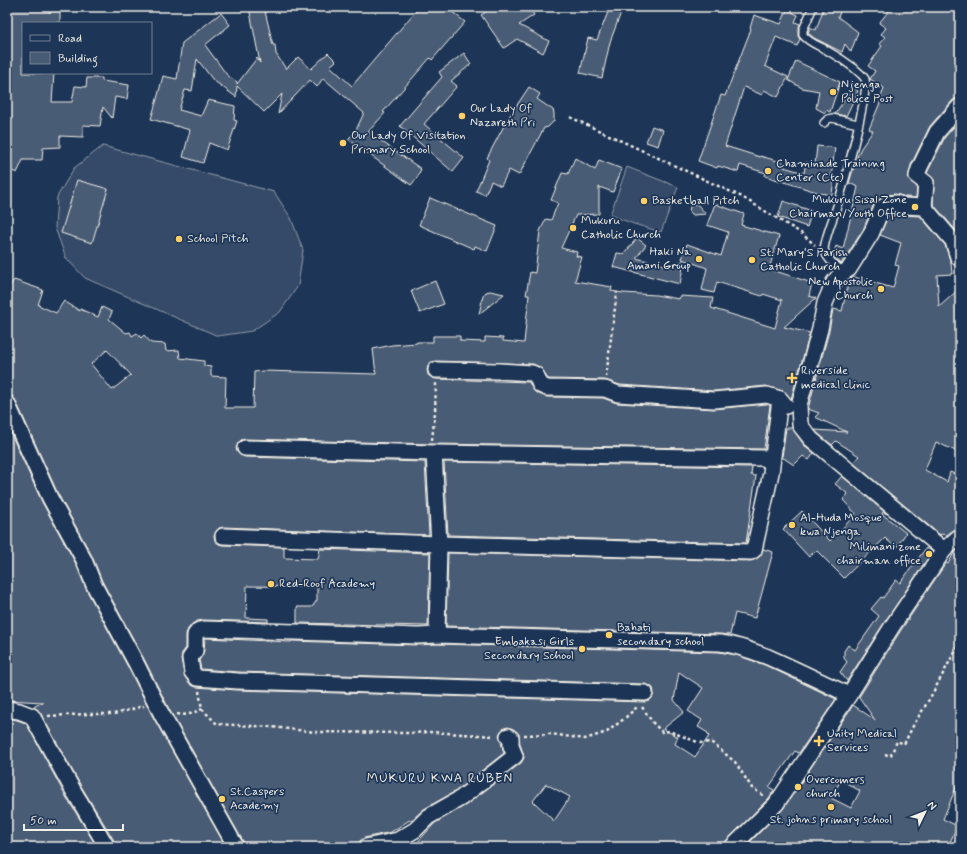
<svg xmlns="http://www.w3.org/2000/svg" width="967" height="854" font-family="Mynerve,sans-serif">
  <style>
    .garden { fill: #354a67; stroke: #949ea8 }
    .building { fill: #485b74; stroke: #f4f1e8; fill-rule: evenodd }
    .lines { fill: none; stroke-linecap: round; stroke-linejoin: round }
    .service-casing { stroke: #f4f1e8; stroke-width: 10 }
    .minor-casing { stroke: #f4f1e8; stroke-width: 18 }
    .path { stroke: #f4f1e8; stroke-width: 2.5; stroke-dasharray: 3 3; stroke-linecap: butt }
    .service { stroke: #1d3557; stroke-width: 7 }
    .minor { stroke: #1d3557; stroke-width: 15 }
    .poi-dot { fill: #ffd166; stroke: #1d3557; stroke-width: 1.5 }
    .labels { text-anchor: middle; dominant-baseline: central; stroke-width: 3.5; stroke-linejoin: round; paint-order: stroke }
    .poi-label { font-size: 12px; fill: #f4f1e8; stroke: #1d3557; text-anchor: start }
    .neighbourhood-label { font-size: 13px; letter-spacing: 1px; fill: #f4f1e8; stroke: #1d3557 }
  </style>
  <rect width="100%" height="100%" fill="#1d3557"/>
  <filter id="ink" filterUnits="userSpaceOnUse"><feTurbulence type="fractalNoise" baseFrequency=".025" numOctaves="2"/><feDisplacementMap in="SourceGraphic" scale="8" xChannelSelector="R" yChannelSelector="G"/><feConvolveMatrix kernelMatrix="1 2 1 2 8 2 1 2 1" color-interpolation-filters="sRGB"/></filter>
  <g filter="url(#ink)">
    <g class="garden">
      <path d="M103,146L274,192L291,218L303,250L298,286L280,312L252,331L218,336L85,278L66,258L55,228L57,197L74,168Z"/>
      <path d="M627,167L678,187L661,232L634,224L610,215Z"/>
    </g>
    <g class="building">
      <path d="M10,7H48L49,12L60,11V23H23V73H54L52,102H72L75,86L86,87L87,78H102V81L129,85L127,99L115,97L112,118L103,107L100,126L83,125V137L60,136V147L43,148L42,160H23L17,173L7,169V53L8,29H10Z"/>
      <path d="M249,7H264L273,45H275L276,54L286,69L298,57L311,69L328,53L336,61L330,66L352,86L419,7H446L465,22L432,60L430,58L383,112L385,113L368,132L421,169L417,178L411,185L348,139L355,132L364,113L323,78L317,87L310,80L278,114L282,94L264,112L237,86L236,97L213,80L197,59L192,91L185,90L179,110L201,116L208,100L235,106L234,120L237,121L227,150L209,143L203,163L183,157L190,130L151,119L157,99L163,76L177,79L182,43L221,13L230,25L205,45L227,75L237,82V84L257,58L260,63Z"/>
      <path d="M494,7H529L534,15L519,25L549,41L543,53L517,39L504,48L481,15Z"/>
      <path d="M610,7H623L610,42L602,78L580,73L588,38L597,40Z"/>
      <path d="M824,7H842L838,17L858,32L851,52L845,44L842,52L814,38L808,33L810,27L816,30Z"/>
      <path d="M892,7H960V97L953,100L930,126L911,165L908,178L917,187L916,198L906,197L895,194L887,195L877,201L874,204L863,230L841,264L833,255L836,246L843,249L858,187L849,183L852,173L859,158L857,157L861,148L873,131L869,129L882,98L881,97L884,88L870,79L875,71L868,66L882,46L879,44L885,37L881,34L886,28L879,23Z"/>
      <path d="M787,10L798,15L795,22L800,24L798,30V36L800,39L797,46L776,37L765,66L788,77L778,97L764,90L762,95L744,87L725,146L760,157V156L785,163L784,167L804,173L806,162L815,164L817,146L835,148L831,177H834L832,195L820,193L765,176L766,173L740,165L738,172L718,166L717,168L698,161L721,95L725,96L751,29L750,28L754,15L781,24Z"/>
      <path d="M464,53L471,64L451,81L457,86L424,124L464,158L453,172L400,126L442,77L439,72Z"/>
      <path d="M796,61L840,82L830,112L826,110L825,113L816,108L819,91L802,88L788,80Z"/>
      <path d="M529,87L540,94L537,99L553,110L554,113V121L548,127L544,128L519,175L509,170L501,186L491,181L485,195L476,191L489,160L487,158L507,120Z"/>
      <path d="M853,87L858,91L846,116L835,114Z"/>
      <path d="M960,120V235L933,204L934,180L927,173L945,137Z"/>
      <path d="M652,126L663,130L658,146L646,142Z"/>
      <path d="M575,158L595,170L599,160L622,169L613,192L599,187V214L576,215L561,248L577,252L576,256L582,257L575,281L612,287L611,291L623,293L656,295L679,299L680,296L713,298L711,308L775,328L782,300L763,294L762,296L717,282L714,293L702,290L707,268L682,259L687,244L721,256L728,232L707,225L715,204L744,214L741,225L779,236L769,269L812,283L809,296L816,298L784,327L810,333L791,399L783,391L766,386L714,391L620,385L605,380L549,379L547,378L544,372L540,367L533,364L436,361L431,362L428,366L427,370L428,375L432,378L436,379L529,382L532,388L536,393L547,397L603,398L617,403L714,409L766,404L770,405L764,449L434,444L245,439L241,440L238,443L236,448L237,452L240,455L245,457L425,462L429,535L223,527L219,528L216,531L214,536L215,541L219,544L222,545L284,547V558L318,559L320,549L430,553L428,626L297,623V607H312L317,600V587L247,586L246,618L268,619V622L204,620L197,621L192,624L188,629L186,634V648L182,653L181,659L185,677L190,684L196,687L237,690L645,702L649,701L652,698L654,693L653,688L650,686L645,684L238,672L201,669L199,660L204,651L205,638L291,642V641L418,645L437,644L719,652L736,655L765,665L836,699L799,753L795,751L769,787L774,790L769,798L726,841L723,847H413L435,823L466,805L521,763L524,758L523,753L520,744L519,734L513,729L508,727L504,728L501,731L499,735L504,753L456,791L424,809L413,819L408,821L391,832L364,838L353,847H245L244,843L169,709L144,659L102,581L92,556L58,494L15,399L10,395L7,388V290L14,280L43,290L38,305L56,313L64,301L80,311V309L98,317L102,307L112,312L109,319L126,333L130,332L132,336L137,333L141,338L144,335L151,343L165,344L166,351L179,350L180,358L204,361V366L211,367V376L226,377L225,408H253L254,372L263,371L376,374L373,349L392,345L417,343V342H433V336H460V341L485,342V337L503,338V341L524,343L529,295H526L530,272L535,273L540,231L546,219L551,220L558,203L551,200L562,173L568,174ZM107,350L131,375L112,390L91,364ZM679,672L703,688L688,711L702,720L698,727L708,733L707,734L709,736L695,757L675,744L678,737L663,729L684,712L674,700ZM546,784L570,797L554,821L533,801Z"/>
      <path d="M77,180L108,189L92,243L61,233Z"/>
      <path d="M430,198L497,226L487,251L475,246L474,249L419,225Z"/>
      <path d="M783,201L812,211L807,227L778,217Z"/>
      <path d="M697,204L706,214L693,215L689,211L690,207L691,205Z"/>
      <path d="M895,212L903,215L920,216L945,245L951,263L952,274L937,275L939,307L960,288V453L936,442L925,470L947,482L950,472L960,476V527L954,529L947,535L941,534L940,535L853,463L859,456L836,441L832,445L817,433L815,430L847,432L815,417L819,413L808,409L829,331L833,309L842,311L849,280L854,277L893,288L899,266L895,265L901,243L880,235L889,214Z"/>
      <path d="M637,238L646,245L636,258L668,266L671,264L684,261L680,284L613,267L617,253L624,254Z"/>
      <path d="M435,281L444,304L420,313L411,291Z"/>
      <path d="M490,291L504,294L479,314L483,296L486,292Z"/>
      <path d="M7,425L42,502L76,564L86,589L128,667L153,717L226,847H116L115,842L81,786L40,712L33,707L43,702L7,700Z"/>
      <path d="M786,428H792L804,445L814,453L809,460L803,456L794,465L782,457Z"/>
      <path d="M444,462L752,467L751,475L756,476L746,543L448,535Z"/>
      <path d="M842,476L887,514L883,512L882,514L906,533L896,548L885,538L844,578L816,550L809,557L783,529L802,511L830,541L856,514L843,500L848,494L835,484Z"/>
      <path d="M926,548L932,552L886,620L847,681L840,672L847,662L844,658V651L848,645L855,650L879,616L871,609L881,597L883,598L896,580L900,583Z"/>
      <path d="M960,548V778L943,819L957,826L948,847H745L783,809L853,705L875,720L859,697L901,630L946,563L948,564L954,553ZM841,780L860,791L851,808L831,798Z"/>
      <path d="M763,549L773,552L755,618L735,613L730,635L720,634L446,626L448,553L751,561L759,557Z"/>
      <path d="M7,718L17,720L26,723L65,795L97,847H7Z"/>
    </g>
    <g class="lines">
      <g class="service-casing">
        <g id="service">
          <path d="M813,7L803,30V35C809,43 820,46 828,51C837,56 846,62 854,68C857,71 862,74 865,79C870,89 843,188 837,206C833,220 826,234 824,249C827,260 836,266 844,272"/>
          <path d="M824,123L828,119L832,118L858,124"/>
        </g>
      </g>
      <g class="minor-casing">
        <g id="minor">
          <path d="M924,207L926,183L917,176L919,169L937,132L960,106"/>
          <path d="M436,370L499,371L532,373L536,375L540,385L547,388L605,389L618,394L714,400L767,395L780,399L786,406"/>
          <path d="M7,403L50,498L84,560L94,585L136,663L161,713L236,847"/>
          <path d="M245,448L434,453"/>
          <path d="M223,536L439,544L751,552L754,550L771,473L780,399"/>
          <path d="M944,550L811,439L800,425L799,405L820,329L825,303L834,282L840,275L849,269L871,234L882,208L888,204L896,203L904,206L924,207L953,241L958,257L960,259"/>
          <path d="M437,635L439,544L434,453L764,458L772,463"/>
          <path d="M645,693L238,681L197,678L192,672L190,658L195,651V635L199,630L204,629L418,636L437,635L720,643C738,645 752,651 768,657C795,669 822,682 849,695"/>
          <path d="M7,709L19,711L32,716L73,790L107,847"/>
          <path d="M366,847L398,840L415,830L428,817L461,798L515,756L511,746V738L508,736"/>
          <path d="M732,847L776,804L849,695L893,625L944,550L960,536"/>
        </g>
      </g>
      <g class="path">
        <path d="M570,117L742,197L801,233L815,245"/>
        <path d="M606,377L617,292"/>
        <path d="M432,440L435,412L436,383"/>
        <path d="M199,691L202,709L217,724L272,727L315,732L410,733L430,732L495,736"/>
        <path d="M642,707L653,723L662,732L669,731L700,743L711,742L735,762L752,788L764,796"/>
        <path d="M177,714C187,716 193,713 202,709"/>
        <path d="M48,716L88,714H114L144,706"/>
        <path d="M524,735L551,734L585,739L607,732L625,718L637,707"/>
        <path d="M885,754L890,756L891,755L897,741L904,744L913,726L930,698L960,642"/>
      </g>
      <use href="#service" class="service"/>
      <use href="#minor" class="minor"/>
    </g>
  </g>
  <g class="poi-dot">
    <circle cx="833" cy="92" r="4"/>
    <circle cx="462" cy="116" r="4"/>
    <circle cx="343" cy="143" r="4"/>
    <circle cx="768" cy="171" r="4"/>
    <circle cx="644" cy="201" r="4"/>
    <circle cx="915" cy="207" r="4"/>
    <circle cx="573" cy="228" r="4"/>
    <circle cx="179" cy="239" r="4"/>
    <circle cx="699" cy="259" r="4"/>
    <circle cx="752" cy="260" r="4"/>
    <circle cx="881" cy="289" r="4"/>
    <path d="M790 372h4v4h4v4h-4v4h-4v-4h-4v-4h4z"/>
    <circle cx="792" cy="525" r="4"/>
    <circle cx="929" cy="554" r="4"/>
    <circle cx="271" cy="584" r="4"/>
    <circle cx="609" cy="635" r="4"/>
    <circle cx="582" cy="649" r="4"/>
    <path d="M817 735h4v4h4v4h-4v4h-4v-4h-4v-4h4z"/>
    <circle cx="798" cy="787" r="4"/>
    <circle cx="222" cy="799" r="4"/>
    <circle cx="831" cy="807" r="4"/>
  </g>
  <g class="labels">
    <g class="poi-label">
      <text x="841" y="85">Njenga<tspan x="841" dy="14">Police Post</tspan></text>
      <text x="470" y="109">Our Lady Of<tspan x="470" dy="14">Nazareth Pri</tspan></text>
      <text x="351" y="136">Our Lady Of Visitation<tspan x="351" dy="14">Primary School</tspan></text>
      <text x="776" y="164">Chaminade Training<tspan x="776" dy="14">Center (Ctc)</tspan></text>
      <text x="907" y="200" text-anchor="end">Mukuru Sisal Zone<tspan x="907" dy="14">Chairman/Youth Office</tspan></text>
      <text x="652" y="201">Basketball Pitch</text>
      <text x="581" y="221">Mukuru<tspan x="581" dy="14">Catholic Church</tspan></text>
      <text x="187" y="239">School Pitch</text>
      <text x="691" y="252" text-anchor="end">Haki Na<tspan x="691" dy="14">Amani Group</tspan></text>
      <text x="760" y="253">St. Mary'S Parish<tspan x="760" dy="14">Catholic Church</tspan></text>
      <text x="873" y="282" text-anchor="end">New Apostolic<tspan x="873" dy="14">Church</tspan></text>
      <text x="801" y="371">Riverside<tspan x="801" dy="14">medical clinic</tspan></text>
      <text x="800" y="518">Al-Huda Mosque<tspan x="800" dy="14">kwa Njenga</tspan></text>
      <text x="921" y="547" text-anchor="end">Milimani zone<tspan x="921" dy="14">chairman office</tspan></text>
      <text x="279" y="584">Red-Roof Academy</text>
      <text x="617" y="628">Bahati<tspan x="617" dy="14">secondary school</tspan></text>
      <text x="574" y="642" text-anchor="end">Embakasi Girls<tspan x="574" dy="14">Secondary School</tspan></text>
      <text x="827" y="734">Unity Medical<tspan x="827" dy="14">Services</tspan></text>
      <text x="806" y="780">Overcomers<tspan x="806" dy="14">church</tspan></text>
      <text x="230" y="792">St.Caspers<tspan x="230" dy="14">Academy</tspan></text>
      <text x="831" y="820" text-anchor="middle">St. johns primary school</text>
    </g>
    <g class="neighbourhood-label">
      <text x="440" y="778">MUKURU KWA RUBEN</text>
    </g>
  </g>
  <rect width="967" height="854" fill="none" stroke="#1d3557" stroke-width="24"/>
  <rect x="12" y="12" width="943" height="830" fill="none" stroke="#f4f1e8" stroke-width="1.5" filter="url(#ink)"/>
  <rect x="22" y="22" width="130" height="52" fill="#1d3557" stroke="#738091"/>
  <rect x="30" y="35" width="20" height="6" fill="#1d3557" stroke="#738091"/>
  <text x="58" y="42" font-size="12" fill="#f4f1e8">Road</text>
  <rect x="30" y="52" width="20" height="12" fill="#485b74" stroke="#738091"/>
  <text x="58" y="62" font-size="12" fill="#f4f1e8">Building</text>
  <g transform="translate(925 812) rotate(47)" stroke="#1d3557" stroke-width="3" paint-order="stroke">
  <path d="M0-3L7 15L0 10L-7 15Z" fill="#f4f1e8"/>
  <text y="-6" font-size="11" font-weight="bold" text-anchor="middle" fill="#f4f1e8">N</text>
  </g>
  <path d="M24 824v6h99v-6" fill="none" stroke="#f4f1e8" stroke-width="2"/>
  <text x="30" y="824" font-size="12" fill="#f4f1e8" stroke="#1d3557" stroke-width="3" paint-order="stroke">50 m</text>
</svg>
